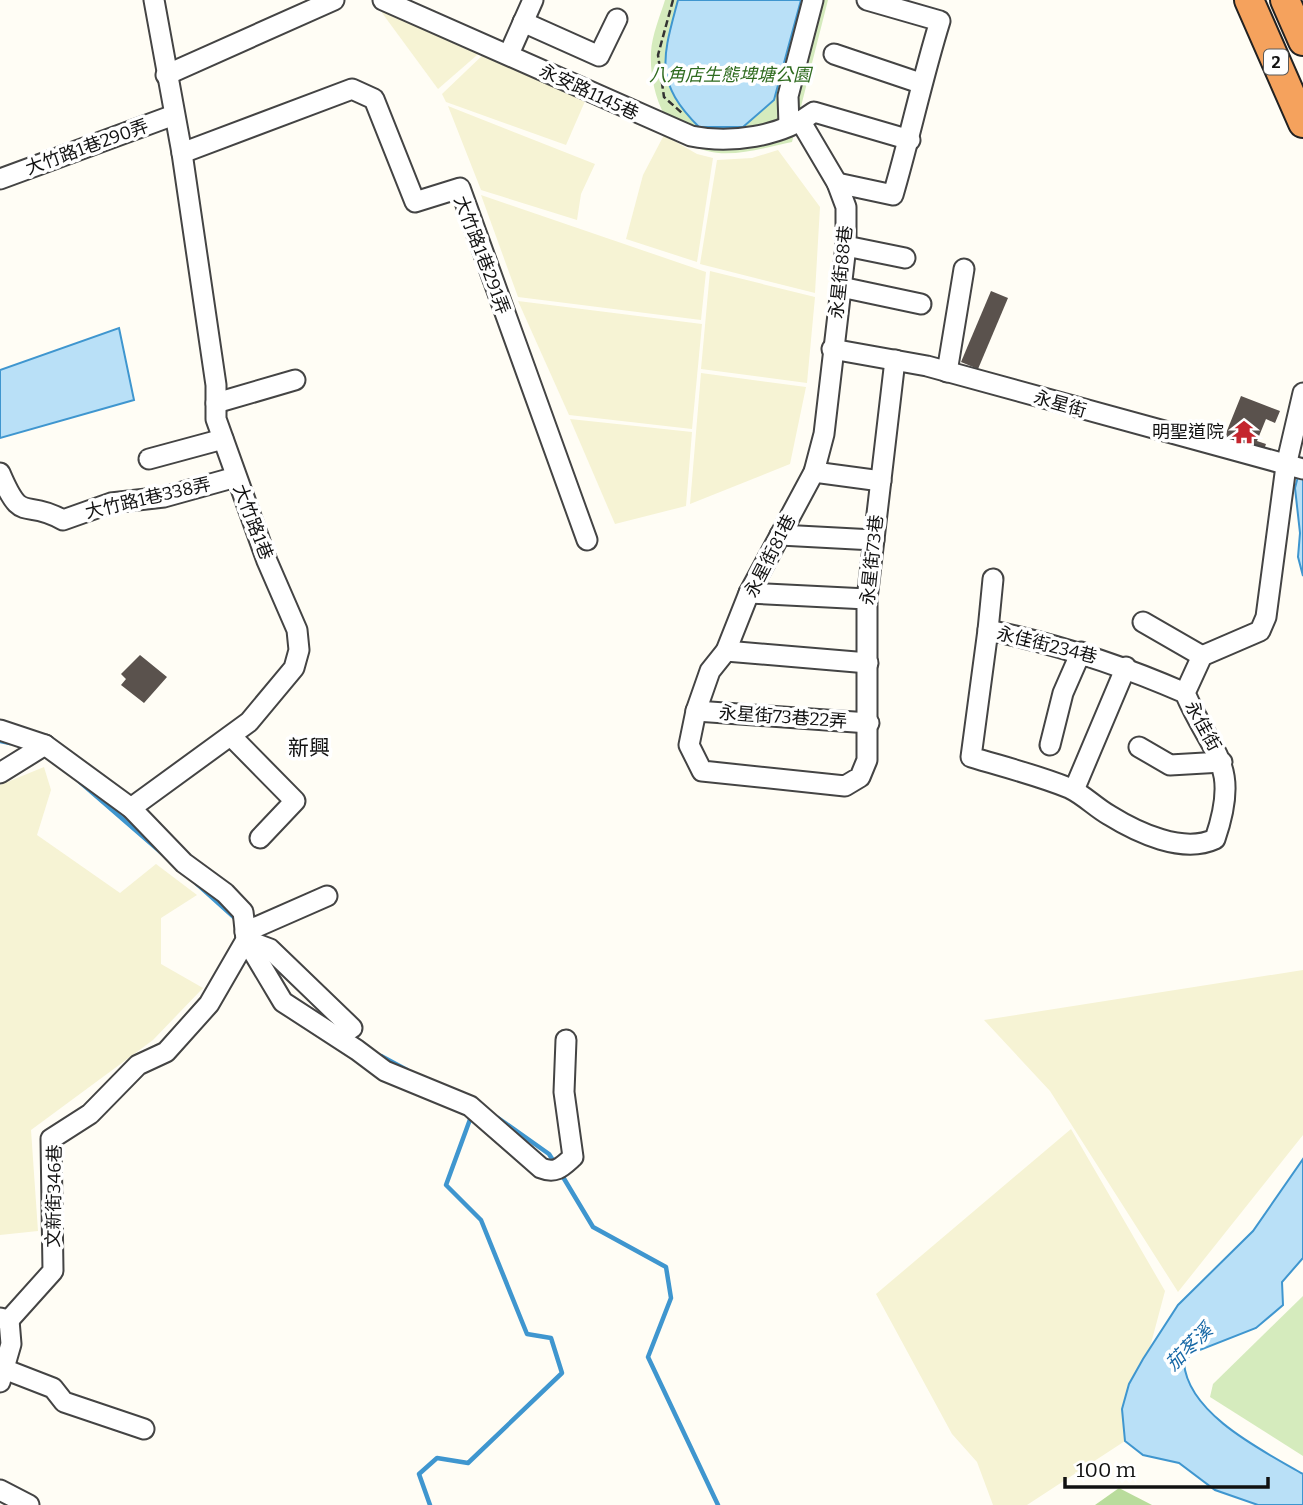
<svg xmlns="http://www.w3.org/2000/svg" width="1303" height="1505" font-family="Bitter,'Noto Sans TC',serif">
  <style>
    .farmland { fill: #f6f3d4 }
    .green { fill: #d5ebbd }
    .forest { fill: #b9dc9c }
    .water { fill: #b9e0f7; stroke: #3f96cf; stroke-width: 2 }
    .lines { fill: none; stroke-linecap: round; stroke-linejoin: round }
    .stream { stroke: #3f96cf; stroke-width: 4.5 }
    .building { fill: #5a524d }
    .minor-casing { stroke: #444; stroke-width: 23 }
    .highway-casing { stroke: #222; stroke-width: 32 }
    .path { stroke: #333; stroke-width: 2.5; stroke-dasharray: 7 3.5; stroke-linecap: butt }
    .minor { stroke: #fff; stroke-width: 19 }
    .highway { stroke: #f5a25d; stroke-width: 28 }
    .labels { text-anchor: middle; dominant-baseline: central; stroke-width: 7; stroke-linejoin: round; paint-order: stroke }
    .shield { fill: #fff; stroke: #585858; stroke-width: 2 }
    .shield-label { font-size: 16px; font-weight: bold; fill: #111 }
    .park-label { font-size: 18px; font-style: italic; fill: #2f6b1f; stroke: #fff }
    .street-label { font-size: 18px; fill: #111; stroke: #fff }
    .poi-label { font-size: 18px; fill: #111; stroke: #fff; text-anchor: end }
    .water-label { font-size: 19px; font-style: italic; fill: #1768a6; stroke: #fff }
    .quarter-label { font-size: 21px; fill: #111; stroke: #fff }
  </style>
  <rect width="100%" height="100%" fill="#fffdf5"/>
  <g class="farmland">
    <path d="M377,6L484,49L438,89Z"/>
    <path d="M488,50L586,99L566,145L446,102L442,94Z"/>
    <path d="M448,106L595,164L581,194L577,220L481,190Z"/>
    <path d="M664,135L697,154L713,158L697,262L626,239L643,175Z"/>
    <path d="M778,150L820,207L815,293L700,264L717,160L752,158Z"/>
    <path d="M481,195L706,272L701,320L518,297Z"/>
    <path d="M710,271L815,297L807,383L701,369Z"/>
    <path d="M518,301L702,324L692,429L569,415Z"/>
    <path d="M701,373L806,387L790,464L690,504Z"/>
    <path d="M570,419L692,432L686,506L615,524Z"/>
    <path d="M44,767L51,790L37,835L120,893L156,864L197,895L161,918V964L203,988L153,1040L31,1130L38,1231L0,1235V785Z"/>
    <path d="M1303,970V1135L1178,1292L1050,1091L984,1020Z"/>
    <path d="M1071,1129L1165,1291L1125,1441L1027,1505H993L977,1462L952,1434L876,1294Z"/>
  </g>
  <g class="green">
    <path d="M665,0H828L792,142C766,147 734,158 707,151C666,140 649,91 651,52C652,35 660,16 665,0Z"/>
    <path d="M1303,1296V1456L1210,1397L1213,1384Z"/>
  </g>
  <path class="forest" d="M1119,1488L1152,1505H1095Z"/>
  <g class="water">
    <path d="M678,0H801L774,100L743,127H699C653,81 663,57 678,0Z"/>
    <path d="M119,328L134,400L0,438V370Z"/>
    <path d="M1303,457V576L1298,557L1300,533L1295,488Z"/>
    <path d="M1303,1159V1258L1282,1282L1283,1305L1256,1328L1192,1353L1184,1363C1188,1414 1263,1451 1303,1474V1505H1258L1215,1490L1179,1463L1143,1455L1125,1441L1122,1409L1129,1384L1143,1359L1178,1305L1253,1231Z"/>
  </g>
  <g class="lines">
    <g class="stream">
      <path d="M0,741L10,743"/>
      <path d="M80,782L163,854"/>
      <path d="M196,883L236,919"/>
      <path d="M381,1056L407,1070"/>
      <path d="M498,1118L549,1154L556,1165"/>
      <path d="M560,1172L593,1227L666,1267L671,1298L648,1357L718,1505"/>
      <path d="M430,1505L419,1474L437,1458L468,1463L562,1373L551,1338L527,1334L481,1220L446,1185L472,1114"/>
    </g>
  </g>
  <g class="building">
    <path d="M991,291L1008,298L978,369L961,362Z"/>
    <path d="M1241,396L1280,411L1275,423L1266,419L1257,441L1266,444L1261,458L1222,443Z"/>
    <path d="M140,655L167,677L144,703L121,685L126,679L121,674Z"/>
  </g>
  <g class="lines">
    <g class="minor-casing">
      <g id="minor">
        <path d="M383,0L691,136C730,144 781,137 814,112L910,140"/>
        <path d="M523,22L599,56L617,19"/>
        <path d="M509,54L533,0"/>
        <path d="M834,54L920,83"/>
        <path d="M166,75L334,0"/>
        <path d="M801,122L837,183L846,207V246L824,434L814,472L749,593L726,651L710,671L696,711L689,745L702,771L845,786L860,777L867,760V599L895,360"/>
        <path d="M789,125L788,96L813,0"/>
        <path d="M182,153L352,89L374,99L415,202L460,188L587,540"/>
        <path d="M0,179L174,115"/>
        <path d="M837,183L893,195C910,137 922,79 940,21L867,0"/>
        <path d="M846,246L905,258"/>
        <path d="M841,287L921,304"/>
        <path d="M832,349L927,366L1303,469"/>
        <path d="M947,372L964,269"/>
        <path d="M216,403L295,380"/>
        <path d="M149,459L223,439"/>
        <path d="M814,472L881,481"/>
        <path d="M0,473C23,527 23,497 63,520L111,503L164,497L236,477"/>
        <path d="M780,535L874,540"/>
        <path d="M749,593L867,599"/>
        <path d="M1143,622L1202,656"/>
        <path d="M988,630L993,579"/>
        <path d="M726,651L868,663"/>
        <path d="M1185,693C1121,665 1057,644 988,630L971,757C1004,767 1037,775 1069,788C1084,795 1095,807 1109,815C1138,833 1183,854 1215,839C1241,763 1212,756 1185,693L1202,656L1260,631L1266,617L1286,466L1303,393"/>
        <path d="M696,711L869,723"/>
        <path d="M0,730L45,745L131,808L184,863L225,893L243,912L244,920L246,940L209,1004L166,1052L138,1065L90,1114L51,1139L53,1271L9,1320L0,1318"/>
        <path d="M231,736L295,801L260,838"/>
        <path d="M1050,745L1063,693L1081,652"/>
        <path d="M1139,747L1170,765L1222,762"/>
        <path d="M0,773L45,745"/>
        <path d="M1074,790L1126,667"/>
        <path d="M131,808L249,722L294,668L299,650L297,630L267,561L216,419V385L182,153L154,0"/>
        <path d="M245,932L327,896"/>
        <path d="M246,940L283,1002L357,1050L385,1071L470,1106L541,1168C556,1174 562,1167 573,1157L564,1092L566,1040"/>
        <path d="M246,940L270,949L352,1028"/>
        <path d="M4,1369L53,1388L64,1402L144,1429"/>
        <path d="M0,1382L11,1344L9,1320"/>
        <path d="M0,1490L29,1505"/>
      </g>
    </g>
    <g class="highway-casing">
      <g id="highway">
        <path d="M1249,0L1303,123"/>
        <path d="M1285,0L1303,41"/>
      </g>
    </g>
    <path class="path" d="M673,0L658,55L664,97L682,113"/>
    <use href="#minor" class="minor"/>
    <use href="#highway" class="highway"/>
  </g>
  <defs>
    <g id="temple-bare" transform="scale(1.89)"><path d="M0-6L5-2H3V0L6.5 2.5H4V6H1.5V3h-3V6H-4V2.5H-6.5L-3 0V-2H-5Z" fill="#c4262e" stroke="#fff" stroke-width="2.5" paint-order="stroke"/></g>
  </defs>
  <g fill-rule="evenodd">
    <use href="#temple-bare" x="1244" y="432"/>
  </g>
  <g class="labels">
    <rect class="shield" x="1264" y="49.5" width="24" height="25" rx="5"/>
    <g class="shield-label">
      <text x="1276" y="62">2</text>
    </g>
    <g class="park-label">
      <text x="730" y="75">八角店生態埤塘公園</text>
    </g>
    <g class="street-label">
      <text transform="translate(589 92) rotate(25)">永安路1145巷</text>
      <text transform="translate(87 147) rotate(-20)">大竹路1巷290弄</text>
      <text transform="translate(482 255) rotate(69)">大竹路1巷291弄</text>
      <text transform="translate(841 272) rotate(-84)">永星街88巷</text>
      <text transform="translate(1060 404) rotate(16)">永星街</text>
      <text transform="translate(148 498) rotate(-13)">大竹路1巷338弄</text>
      <text transform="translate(253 522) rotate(69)">大竹路1巷</text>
      <text transform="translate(770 556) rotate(-63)">永星街81巷</text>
      <text transform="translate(872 560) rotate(-84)">永星街73巷</text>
      <text transform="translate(1047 645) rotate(14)">永佳街234巷</text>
      <text transform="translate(783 717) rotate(4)">永星街73巷22弄</text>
      <text transform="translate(1203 726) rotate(61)">永佳街</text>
      <text transform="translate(54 1196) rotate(-89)">文新街346巷</text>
    </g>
    <g class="poi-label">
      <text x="1224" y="432">明聖道院</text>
    </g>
    <g class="water-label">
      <text transform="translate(1189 1347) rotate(-45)">茄苳溪</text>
    </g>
    <g class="quarter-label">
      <text x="309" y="748">新興</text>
    </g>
  </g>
  <path d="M1065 1477v10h203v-10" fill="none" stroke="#111111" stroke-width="3.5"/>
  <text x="1076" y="1477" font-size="21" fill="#111111" stroke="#ffffff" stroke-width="5" paint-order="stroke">100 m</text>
</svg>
